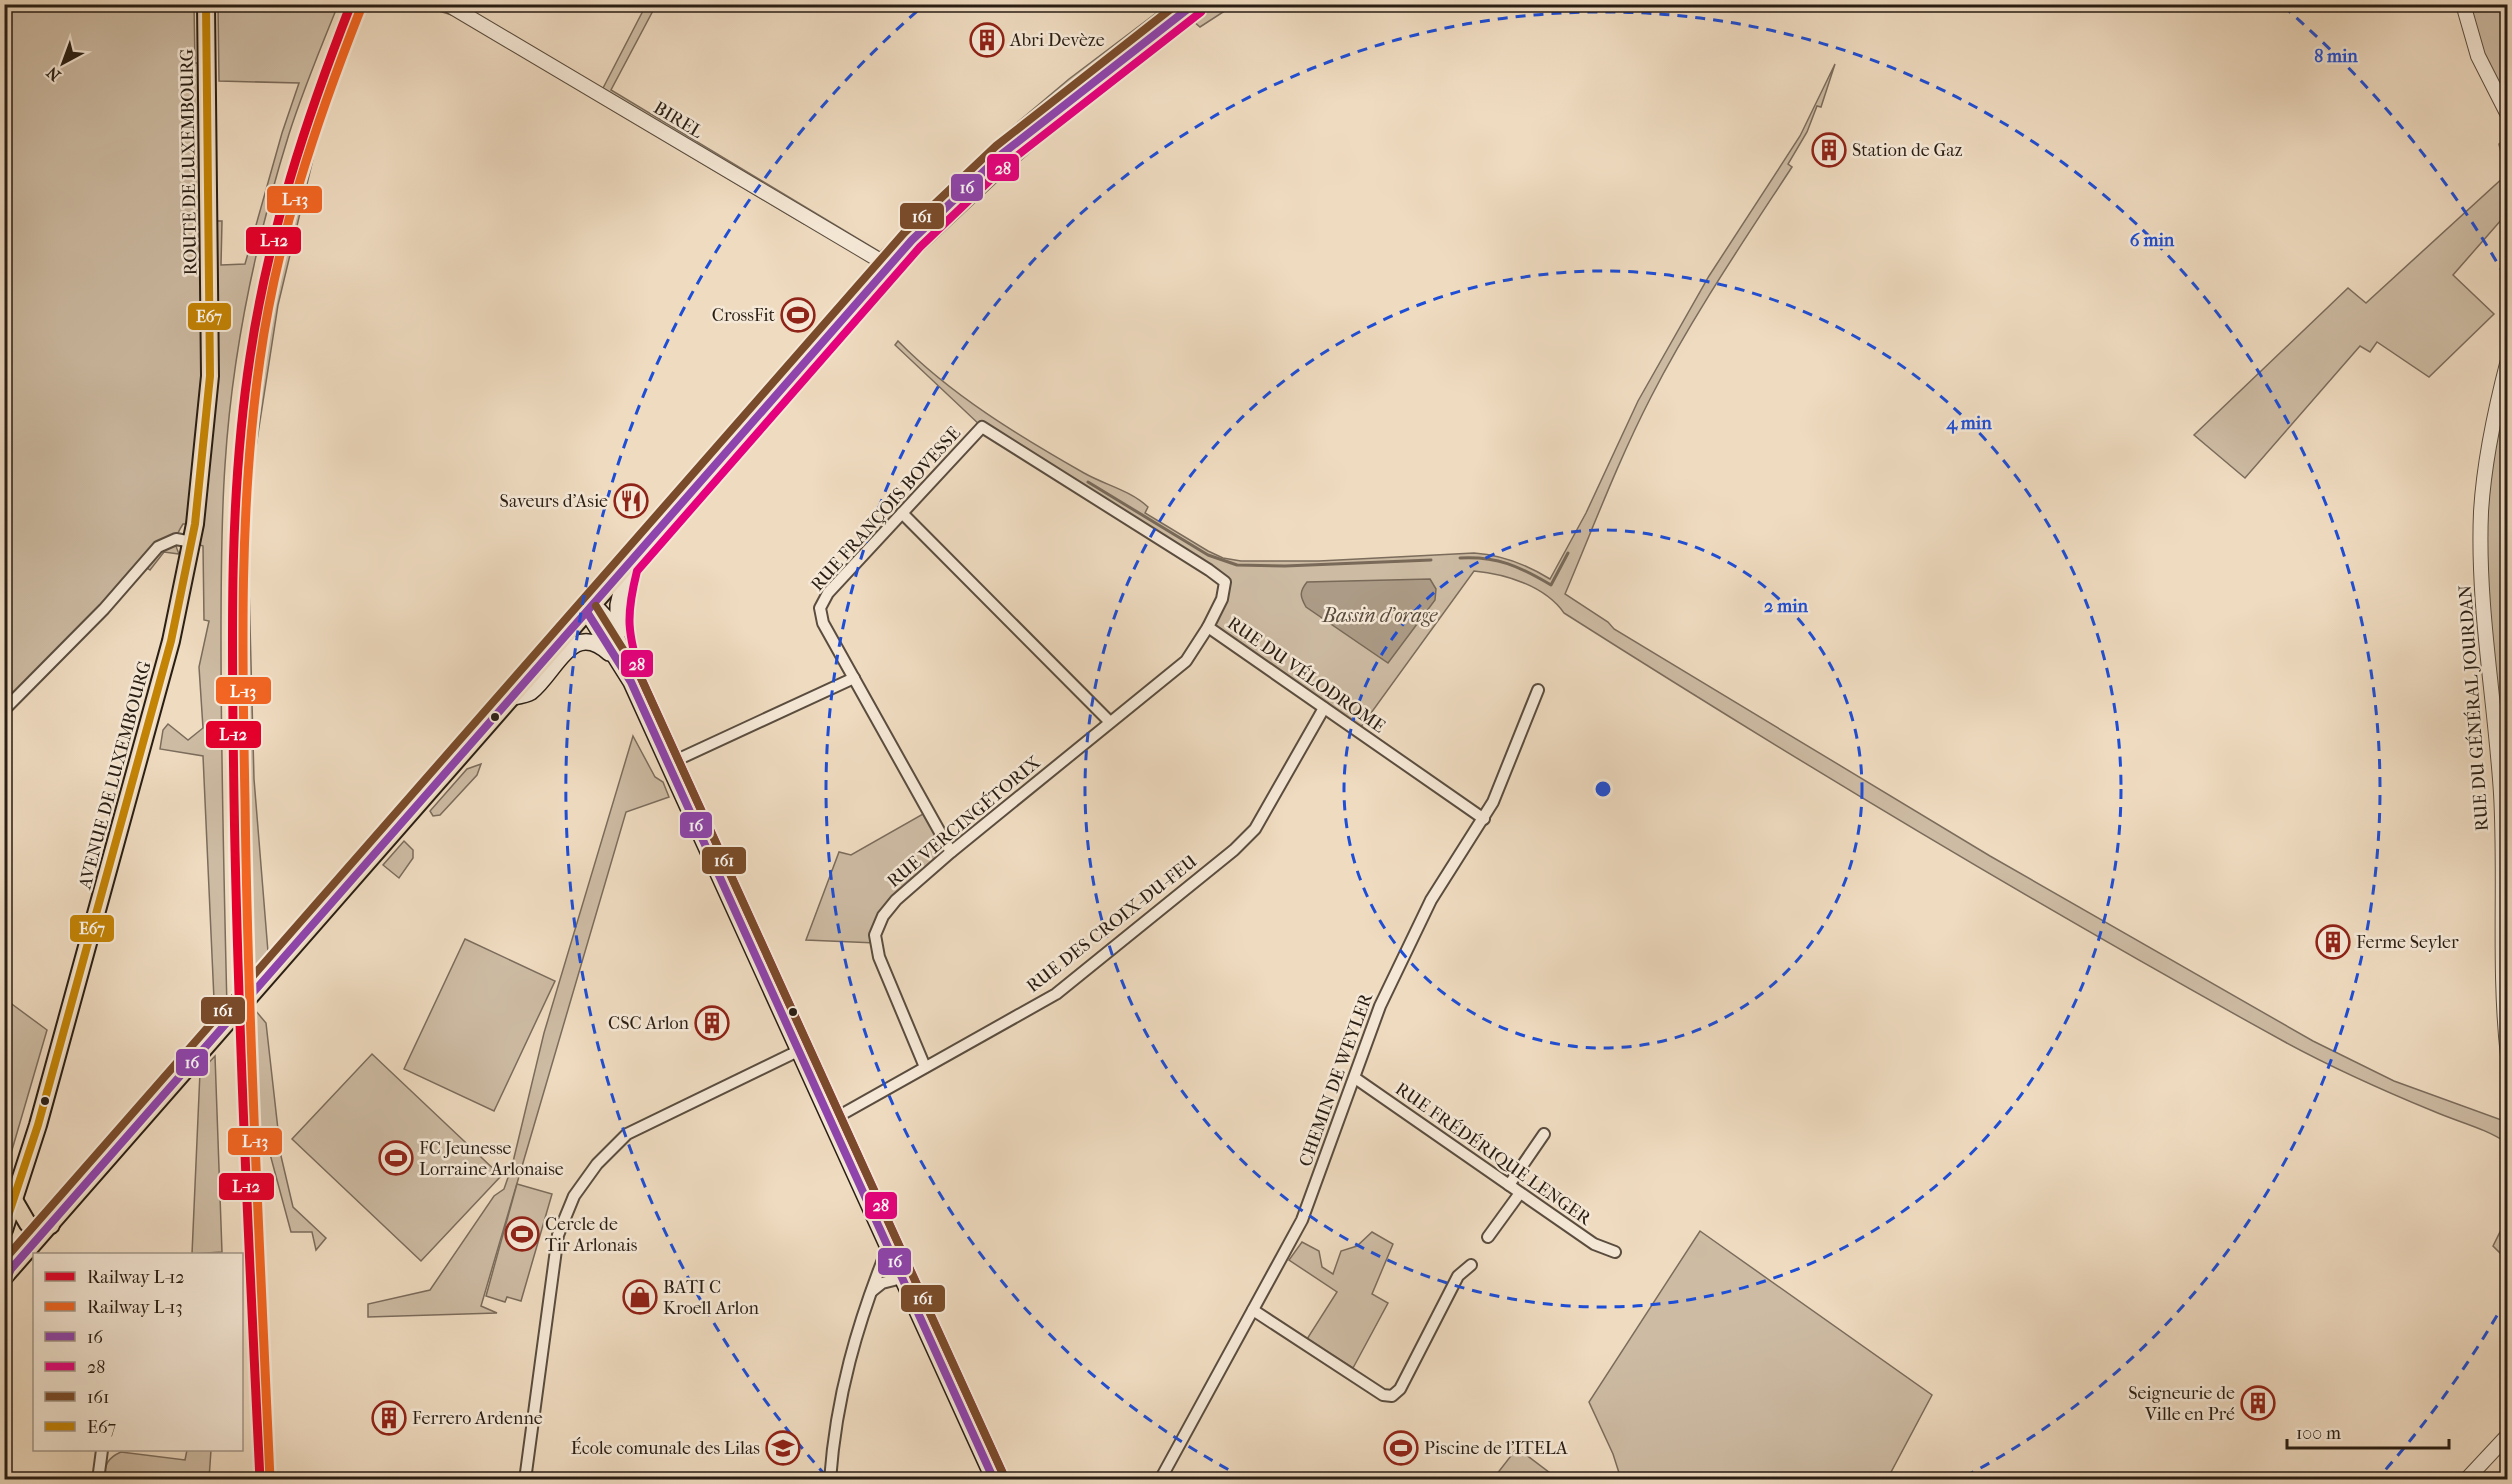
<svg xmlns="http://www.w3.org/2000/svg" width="2512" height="1484" font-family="'IM FELL French Canon',serif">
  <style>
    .green { fill: #cdbba3; stroke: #7b6c5c; stroke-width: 1.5 }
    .water { fill: #ac9b86; stroke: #786958; stroke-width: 1.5 }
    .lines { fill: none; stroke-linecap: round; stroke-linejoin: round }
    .stream { stroke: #786958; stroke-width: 3 }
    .minor-casing { stroke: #5a4d3f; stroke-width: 14 }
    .tertiary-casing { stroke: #5a4d3f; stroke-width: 16 }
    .secondary-casing { stroke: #291e14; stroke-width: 18 }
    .primary-casing { stroke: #291e14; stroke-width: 20 }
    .minor { stroke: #f5e8d6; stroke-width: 10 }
    .tertiary { stroke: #f5e8d6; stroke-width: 14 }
    .secondary { stroke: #f5e8d6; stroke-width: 15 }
    .primary { stroke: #efdbc0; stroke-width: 16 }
    .bus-1-casing { stroke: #f5e8d6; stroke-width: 12 }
    .bus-2-casing { stroke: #f5e8d6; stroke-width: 12 }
    .bus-3-casing { stroke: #f5e8d6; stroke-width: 12 }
    .bus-4-casing { stroke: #f5e8d6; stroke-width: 12 }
    .bus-1 { stroke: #8e44ad; stroke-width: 8 }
    .bus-2 { stroke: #e5007d; stroke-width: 8 }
    .bus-3 { stroke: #7a4b2a; stroke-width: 8 }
    .bus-4 { stroke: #c48405; stroke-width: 8 }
    .rail-1-casing { stroke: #f5e8d6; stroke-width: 14 }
    .rail-2-casing { stroke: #f5e8d6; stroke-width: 14 }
    .rail-1 { stroke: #e4002b; stroke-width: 9 }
    .rail-2 { stroke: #f26522; stroke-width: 9 }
    .ring { fill: none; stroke: #1d4ed8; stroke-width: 3; stroke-dasharray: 10 8 }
    .bus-dot { fill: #291e14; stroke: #f5e8d6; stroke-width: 2 }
    .labels { text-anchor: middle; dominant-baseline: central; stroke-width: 5; stroke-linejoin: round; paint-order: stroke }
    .poi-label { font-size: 18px; fill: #291e14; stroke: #f5e8d6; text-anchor: start }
    .street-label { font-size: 18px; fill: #291e14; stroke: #f5e8d6 }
    .water-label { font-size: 20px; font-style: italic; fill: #574a3c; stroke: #f5e8d6 }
    .centre { fill: #1d4ed8; stroke: #f5e8d6; stroke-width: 3 }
    .ring-label { font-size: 18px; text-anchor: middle; font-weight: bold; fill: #1d4ed8; stroke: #f5e8d6; stroke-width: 5; stroke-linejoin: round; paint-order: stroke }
    .line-badge { stroke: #f5e8d6; stroke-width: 2 }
    .badge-label { font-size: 16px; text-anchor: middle; font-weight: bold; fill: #fff }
  </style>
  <rect width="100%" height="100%" fill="#efdbc0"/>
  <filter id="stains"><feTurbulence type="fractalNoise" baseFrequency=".00333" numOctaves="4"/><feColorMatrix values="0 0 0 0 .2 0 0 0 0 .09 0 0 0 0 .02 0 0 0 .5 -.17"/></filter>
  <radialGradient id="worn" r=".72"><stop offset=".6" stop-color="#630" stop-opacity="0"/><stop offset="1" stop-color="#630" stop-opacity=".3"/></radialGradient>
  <g class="green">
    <path d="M5,5H194L195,63H208L210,221H222L221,265L245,264L282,133L299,83L219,81L218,5H338C321,47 303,90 289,134C256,240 232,354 225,465C221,523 221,581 221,639C221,762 224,885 227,1008L215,1022L203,756L160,749L163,730L168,724L188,740L203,728L199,667L209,621L204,620L203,546L192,542L195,524H183C176,535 173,542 179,554L164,552L150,570L147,568L100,621L42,680L39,677L5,705Z"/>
    <path d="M358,5H366L345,54L319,134L278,305L253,466L248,548L254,779L268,952L248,985L240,698L241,549L244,464L250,407L261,337L291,203L308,138Z"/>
    <path d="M420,5H457L602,90L646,5H656L611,90L880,252L992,144L1069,79L1167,5H1234L1200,27L1193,21L1084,106L1014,166L923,251L912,241L889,266L812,220L804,224L455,16Z"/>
    <path d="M2463,5H2507V115Z"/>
    <path d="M1835,64L1821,107L1817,106L1807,132L1788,164L1792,167C1743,242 1692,317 1651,397C1618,461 1593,528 1565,594L1608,622L1614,629L1990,856L2313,1041L2394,1081L2507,1122V1143C2485,1128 2458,1122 2433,1111C2382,1090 2333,1068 2285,1042C2040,907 1800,763 1564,613C1545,586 1506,574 1474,571L1358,731L1208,627L1225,582L982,427L895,345L898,341C951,395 1019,436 1084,473C1105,485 1130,490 1148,507L1145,513L1208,551L1223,558L1241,561H1319L1474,553C1502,555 1526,564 1550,579L1586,513L1638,401L1709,276L1800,136Z"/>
    <path d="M2507,138V223L2502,219L2453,275L2494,314L2429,377L2377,342L2370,352L2360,346L2245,478L2194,435L2348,288L2366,303L2506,175L2499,144Z"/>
    <path d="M2507,360V1056L2481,511Z"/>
    <path d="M633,736L655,777L663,782L669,797L626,812L481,1306L497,1313L368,1317V1304L430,1290L494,1196L504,1189L512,1166L544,1033Z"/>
    <path d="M481,764L477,775L440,815L433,816L430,811L467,769Z"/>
    <path d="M930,810L951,852L896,900L876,943L806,940L839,852L851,855Z"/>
    <path d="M404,841L413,850V858L399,878L383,865Z"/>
    <path d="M465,939L555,981L494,1111L404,1069Z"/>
    <path d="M5,999L47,1030L5,1174Z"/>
    <path d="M255,1010L266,1023L281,1156L293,1207L326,1238L316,1250L312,1232H291L263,1128H254L249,1017Z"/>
    <path d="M372,1054L501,1176L421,1261L292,1139Z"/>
    <path d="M215,1056L222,1252L192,1254L200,1072Z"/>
    <path d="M517,1184L552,1194L521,1301L507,1297L505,1302L486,1296Z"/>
    <path d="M1700,1231L1932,1395L1889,1476L1891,1479H1621L1613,1454L1589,1402Z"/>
    <path d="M1372,1232L1393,1244L1372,1294L1388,1303L1353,1368L1307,1339L1337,1292L1289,1260L1302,1242L1319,1251L1322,1267L1333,1274L1341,1251L1357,1246Z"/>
    <path d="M2500,1232L2507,1234V1260L2493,1246Z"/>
    <path d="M1517,1448L1558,1479H1493Z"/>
    <path d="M187,1450H211L209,1479L103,1480C105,1465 107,1458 121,1452L185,1460Z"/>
  </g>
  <path class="water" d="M1430,579L1436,589L1435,600L1388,663L1306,607C1300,596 1299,592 1307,582Z"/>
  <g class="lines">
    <g class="stream">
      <path d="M1088,482L1208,555L1237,565L1285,566L1431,560"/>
      <path d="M1460,558C1497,556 1519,566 1551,585L1568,553"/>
    </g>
    <g class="minor-casing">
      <g id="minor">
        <path d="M902,513L1110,722"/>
        <path d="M4,710L104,609L158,547L176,539L192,542"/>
        <path d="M668,764L854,678"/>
        <path d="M951,852L823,623L820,608L828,593L982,427L1209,570L1225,582L1222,599L1208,627L1484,819"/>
        <path d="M925,1067L879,957L875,935L883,916L896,900L951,852L1186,661L1208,627"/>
        <path d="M1355,1078L1594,1244L1615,1252"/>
        <path d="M830,1121L1056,994L1234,850L1255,829L1324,708"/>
        <path d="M1509,1185L1544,1134"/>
        <path d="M1488,1237L1520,1193"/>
        <path d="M872,1291L882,1283L902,1278"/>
        <path d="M1253,1310L1383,1395L1392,1396L1400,1389L1458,1276L1471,1265"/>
        <path d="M98,1480L102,1450"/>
        <path d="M525,1480L558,1235L574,1196L597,1164L627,1134L798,1051"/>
        <path d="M830,1480C836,1397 857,1324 888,1247"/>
        <path d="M1160,1480L1302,1220L1380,1006L1431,900L1493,802L1538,690"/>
      </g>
    </g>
    <g class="tertiary-casing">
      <g id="tertiary">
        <path d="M447,4L889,266"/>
        <path d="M2463,4L2478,56L2508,115"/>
        <path d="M2508,360C2495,410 2484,460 2481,512C2477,606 2495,699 2501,793C2506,880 2498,969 2508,1056"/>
        <path d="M2466,1480L2508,1435"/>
      </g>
    </g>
    <g class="secondary-casing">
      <g id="secondary">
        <path d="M593,605C613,621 618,638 625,662"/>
        <path d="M587,612L631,682L994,1480"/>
        <path d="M618,633V605L627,566"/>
        <path d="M513,697C519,696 526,695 531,692C557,671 572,619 609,653"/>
      </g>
    </g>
    <g class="primary-casing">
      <g id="primary">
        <path d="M14,1200L28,1224L38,1227L51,1225"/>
        <path d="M4,1230L38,1125L171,641L195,524L210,376L206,4"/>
        <path d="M4,1277L912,240L1002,154L1195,4"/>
      </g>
    </g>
    <use href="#minor" class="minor"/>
    <use href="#tertiary" class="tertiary"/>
    <use href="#secondary" class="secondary"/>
    <use href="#primary" class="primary"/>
    <g class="bus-1-casing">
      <g id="bus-1">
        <path d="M587,612L631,682L994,1480"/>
        <path d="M4,1285L11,1269L912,240L1002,154L1194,4"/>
      </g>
    </g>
    <g class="bus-2-casing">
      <path id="bus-2" d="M1004,1476L641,678C628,631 625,619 637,571L920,247L1009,162L1201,12"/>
    </g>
    <g class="bus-3-casing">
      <g id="bus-3">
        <path d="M596,606L641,678L1004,1476"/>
        <path d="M4,1260L904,233L996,146L1177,4"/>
      </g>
    </g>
    <g class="bus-4-casing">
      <path id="bus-4" d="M4,1228L38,1125L171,641L195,524L210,376L206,4"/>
    </g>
    <use href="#bus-1" class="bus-1"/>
    <use href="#bus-2" class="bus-2"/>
    <use href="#bus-3" class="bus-3"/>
    <use href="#bus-4" class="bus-4"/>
    <g class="rail-1-casing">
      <path id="rail-1" d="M260,1480C249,1252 238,1025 234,798C232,651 228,502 250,357C268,235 306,119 351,4"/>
    </g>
    <g class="rail-2-casing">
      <path id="rail-2" d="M270,1479C260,1253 248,1026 245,800C242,653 239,505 260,359C277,238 316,122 361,8"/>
    </g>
    <use href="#rail-1" class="rail-1"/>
    <use href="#rail-2" class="rail-2"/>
  </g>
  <g class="ring">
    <circle cx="1603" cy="789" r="259"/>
    <circle cx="1603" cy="789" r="518"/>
    <path d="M1244 1478A777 777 0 1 1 1962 1478"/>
    <path d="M2506 1300A1037 1037 0 0 1 2380 1476M826 1476A1037 1037 0 0 1 923 6M2283 6A1037 1037 0 0 1 2506 278"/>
  </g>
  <defs>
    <g id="building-ring" transform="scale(1.725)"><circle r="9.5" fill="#f5e8d6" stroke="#8f2418" stroke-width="1.5"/><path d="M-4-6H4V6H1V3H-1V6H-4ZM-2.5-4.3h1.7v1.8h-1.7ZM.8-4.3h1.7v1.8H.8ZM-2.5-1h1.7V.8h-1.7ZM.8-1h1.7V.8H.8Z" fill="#8f2418"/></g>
    <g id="stadium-ring" transform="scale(1.725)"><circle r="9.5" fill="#f5e8d6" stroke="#8f2418" stroke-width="1.5"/><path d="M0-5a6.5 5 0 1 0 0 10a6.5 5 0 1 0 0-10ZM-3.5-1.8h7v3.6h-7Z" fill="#8f2418"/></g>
    <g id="restaurant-ring" transform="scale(1.725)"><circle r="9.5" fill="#f5e8d6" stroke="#8f2418" stroke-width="1.5"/><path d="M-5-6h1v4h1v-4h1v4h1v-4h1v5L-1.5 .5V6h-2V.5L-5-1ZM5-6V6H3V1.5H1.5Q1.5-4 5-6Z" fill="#8f2418"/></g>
    <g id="shop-ring" transform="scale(1.725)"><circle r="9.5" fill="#f5e8d6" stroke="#8f2418" stroke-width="1.5"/><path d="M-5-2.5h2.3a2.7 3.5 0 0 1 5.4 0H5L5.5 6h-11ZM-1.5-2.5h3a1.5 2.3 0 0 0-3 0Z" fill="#8f2418"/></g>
    <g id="school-ring" transform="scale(1.725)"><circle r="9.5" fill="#f5e8d6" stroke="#8f2418" stroke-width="1.5"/><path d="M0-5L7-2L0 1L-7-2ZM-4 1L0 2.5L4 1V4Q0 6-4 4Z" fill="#8f2418"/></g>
  </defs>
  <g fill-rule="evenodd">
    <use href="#building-ring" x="987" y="40"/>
    <use href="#building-ring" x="1829" y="150"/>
    <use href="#stadium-ring" x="798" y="315"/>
    <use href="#restaurant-ring" x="631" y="501"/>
    <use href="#building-ring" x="2333" y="942"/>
    <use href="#building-ring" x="712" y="1023"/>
    <use href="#stadium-ring" x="396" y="1158"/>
    <use href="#stadium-ring" x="522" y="1234"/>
    <use href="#shop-ring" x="640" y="1297"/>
    <use href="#building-ring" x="2258" y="1403"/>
    <use href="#building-ring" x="389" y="1418"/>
    <use href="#school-ring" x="783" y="1448"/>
    <use href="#stadium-ring" x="1401" y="1448"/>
  </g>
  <g class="bus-dot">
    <circle cx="495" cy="717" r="5"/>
    <circle cx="793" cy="1012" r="5"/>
    <circle cx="45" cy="1101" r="5"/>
  </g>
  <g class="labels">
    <g class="poi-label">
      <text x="1010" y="40">Abri Devèze</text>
      <text x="1852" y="150">Station de Gaz</text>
      <text x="775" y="315" text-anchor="end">CrossFit</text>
      <text x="608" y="501" text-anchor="end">Saveurs d'Asie</text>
      <text x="2356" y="942">Ferme Seyler</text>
      <text x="689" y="1023" text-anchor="end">CSC Arlon</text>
      <text x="419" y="1148">FC Jeunesse<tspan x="419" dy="21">Lorraine Arlonaise</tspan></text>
      <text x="545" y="1224">Cercle de<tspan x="545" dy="21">Tir Arlonais</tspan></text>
      <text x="663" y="1287">BATI C<tspan x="663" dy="21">Kroell Arlon</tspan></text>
      <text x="2235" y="1393" text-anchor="end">Seigneurie de<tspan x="2235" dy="21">Ville en Pré</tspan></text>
      <text x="412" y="1418">Ferrero Ardenne</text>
      <text x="760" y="1448" text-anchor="end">École comunale des Lilas</text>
      <text x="1424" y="1448">Piscine de l'ITELA</text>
    </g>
    <g class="street-label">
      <text transform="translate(678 120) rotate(31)">BIREL</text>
      <text transform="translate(189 162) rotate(-91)">ROUTE DE LUXEMBOURG</text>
      <text transform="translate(886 509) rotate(-48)">RUE FRANÇOIS BOVESSE</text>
      <text transform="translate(1306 675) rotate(35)">RUE DU VÉLODROME</text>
      <text transform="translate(2474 708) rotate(-94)">RUE DU GÉNÉRAL JOURDAN</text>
      <text transform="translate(115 775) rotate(-75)">AVENUE DE LUXEMBOURG</text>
      <text transform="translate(964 822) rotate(-40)">RUE VERCINGÉTORIX</text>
      <text transform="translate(1112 924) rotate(-38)">RUE DES CROIX-DU-FEU</text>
      <text transform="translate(1336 1080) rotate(-70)">CHEMIN DE WEYLER</text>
      <text transform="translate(1493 1154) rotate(35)">RUE FRÉDÉRIQUE LENGER</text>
    </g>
    <g class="water-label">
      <text x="1380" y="615">Bassin d'orage</text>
    </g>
  </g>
  <circle cx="1603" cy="789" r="9" class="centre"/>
  <g class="ring-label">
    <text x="2336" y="62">8 min</text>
    <text x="2152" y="246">6 min</text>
    <text x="1969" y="429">4 min</text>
    <text x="1786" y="612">2 min</text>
  </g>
  <g class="line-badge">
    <rect x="986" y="153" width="34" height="29" rx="6" fill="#e5007d"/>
    <rect x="950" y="173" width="34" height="29" rx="6" fill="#8e44ad"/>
    <rect x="266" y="185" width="57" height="29" rx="6" fill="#f26522"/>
    <rect x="899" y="202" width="46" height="28" rx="6" fill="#7a4b2a"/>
    <rect x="245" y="226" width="57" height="29" rx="6" fill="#e4002b"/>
    <rect x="187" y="302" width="45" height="29" rx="6" fill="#c48405"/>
    <rect x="620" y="649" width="34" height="29" rx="6" fill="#e5007d"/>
    <rect x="215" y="676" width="57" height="29" rx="6" fill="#f26522"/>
    <rect x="205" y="720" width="57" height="29" rx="6" fill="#e4002b"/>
    <rect x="679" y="811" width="34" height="28" rx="6" fill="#8e44ad"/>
    <rect x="701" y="846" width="46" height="29" rx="6" fill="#7a4b2a"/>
    <rect x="69" y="914" width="46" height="29" rx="6" fill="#c48405"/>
    <rect x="200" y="996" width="46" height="29" rx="6" fill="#7a4b2a"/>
    <rect x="175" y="1048" width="34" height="29" rx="6" fill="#8e44ad"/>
    <rect x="227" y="1127" width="56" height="29" rx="6" fill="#f26522"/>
    <rect x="218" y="1172" width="57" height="29" rx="6" fill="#e4002b"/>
    <rect x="864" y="1191" width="34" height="29" rx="6" fill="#e5007d"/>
    <rect x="877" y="1247" width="35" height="29" rx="6" fill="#8e44ad"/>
    <rect x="900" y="1284" width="46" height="29" rx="6" fill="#7a4b2a"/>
  </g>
  <g class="badge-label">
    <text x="1003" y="174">28</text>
    <text x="967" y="193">16</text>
    <text x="295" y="205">L-13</text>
    <text x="922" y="222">161</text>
    <text x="274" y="246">L-12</text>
    <text x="209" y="322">E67</text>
    <text x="637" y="670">28</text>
    <text x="243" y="697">L-13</text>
    <text x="233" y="740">L-12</text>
    <text x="696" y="831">16</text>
    <text x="724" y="866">161</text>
    <text x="92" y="934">E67</text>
    <text x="223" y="1016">161</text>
    <text x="192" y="1068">16</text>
    <text x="255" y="1147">L-13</text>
    <text x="246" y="1192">L-12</text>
    <text x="881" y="1211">28</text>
    <text x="895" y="1267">16</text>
    <text x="923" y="1304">161</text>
  </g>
  <rect width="2512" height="1484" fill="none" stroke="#efdbc0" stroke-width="24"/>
  <rect x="6" y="6" width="2500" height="1472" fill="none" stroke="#291e14" stroke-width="3"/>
  <rect x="12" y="12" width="2488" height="1460" fill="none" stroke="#291e14" stroke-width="1.5"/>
  <rect x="33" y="1253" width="210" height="198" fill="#f5e8d6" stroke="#a39788" stroke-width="1.5"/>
  <rect x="45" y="1272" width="30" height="9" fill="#e4002b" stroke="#a39788" stroke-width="1.5"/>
  <text x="87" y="1283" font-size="18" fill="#291e14">Railway L-12</text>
  <rect x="45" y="1302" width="30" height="9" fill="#f26522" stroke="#a39788" stroke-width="1.5"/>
  <text x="87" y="1313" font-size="18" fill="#291e14">Railway L-13</text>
  <rect x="45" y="1332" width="30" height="9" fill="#8e44ad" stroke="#a39788" stroke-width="1.5"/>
  <text x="87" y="1343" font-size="18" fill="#291e14">16</text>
  <rect x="45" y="1362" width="30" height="9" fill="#e5007d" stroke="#a39788" stroke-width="1.5"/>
  <text x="87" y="1373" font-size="18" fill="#291e14">28</text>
  <rect x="45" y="1392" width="30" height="9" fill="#7a4b2a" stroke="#a39788" stroke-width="1.5"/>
  <text x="87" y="1403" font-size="18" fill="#291e14">161</text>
  <rect x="45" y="1422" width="30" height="9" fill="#c48405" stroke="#a39788" stroke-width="1.5"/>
  <text x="87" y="1433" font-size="18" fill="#291e14">E67</text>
  <g transform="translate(63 63) rotate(221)" stroke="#f5e8d6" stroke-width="4.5" paint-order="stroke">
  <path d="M0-4.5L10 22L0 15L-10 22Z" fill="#291e14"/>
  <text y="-9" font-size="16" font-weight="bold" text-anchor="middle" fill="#291e14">N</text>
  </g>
  <path d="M2287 1439v9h162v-9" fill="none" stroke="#291e14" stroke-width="3"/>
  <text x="2296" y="1439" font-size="18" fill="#291e14" stroke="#f5e8d6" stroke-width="4.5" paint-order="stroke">100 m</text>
  <rect width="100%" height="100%" filter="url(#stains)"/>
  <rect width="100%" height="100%" fill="url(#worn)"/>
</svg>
